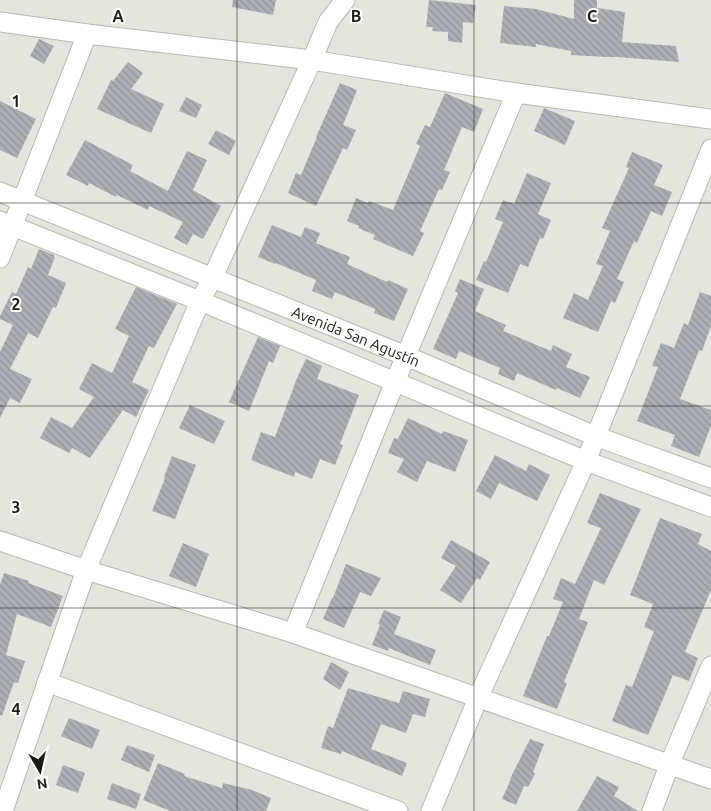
<svg xmlns="http://www.w3.org/2000/svg" width="711" height="811" font-family="Ubuntu,sans-serif">
  <style>
    .building { fill: url(#building-back-hatch) }
    .lines { fill: none; stroke-linecap: round; stroke-linejoin: round }
    .minor-casing { stroke: #b7b7b3; stroke-width: 21 }
    .minor { stroke: #fff; stroke-width: 19 }
    .grid { fill: none; stroke: #1b1b19; stroke-width: 1; stroke-opacity: 0.55 }
    .labels { text-anchor: middle; dominant-baseline: central; stroke-width: 4; stroke-linejoin: round; paint-order: stroke }
    .street-label { font-size: 15px; fill: #1b1b19; stroke: #fffffe }
    .grid-label { font-size: 16px; text-anchor: middle; font-weight: bold; fill: #1b1b19; stroke: #fffffe; stroke-width: 4; stroke-linejoin: round; paint-order: stroke }
  </style>
  <defs>
    <pattern id="building-back-hatch" width="6" height="6" patternUnits="userSpaceOnUse" patternTransform="scale(1.25)"><rect width="6" height="6" fill="#acafb3"/><path d="M-1 5l2 2M0 0l6 6M5-1l2 2" fill="none" stroke="#939699"/></pattern>
  </defs>
  <rect width="100%" height="100%" fill="#e5e5e0"/>
  <g class="building">
    <path d="M233,0H276L273,15L232,7Z"/>
    <path d="M429,0L476,5L473,23L463,22L462,43L448,41V32L432,31L433,27H426Z"/>
    <path d="M574,0H597V8L625,12L622,42L676,46L679,62L618,57H606L571,55V51L536,44V47L500,43L504,6L536,9L574,19Z"/>
    <path d="M39,39L54,46L44,64L30,56Z"/>
    <path d="M128,62L143,73L131,89L164,104L151,133L97,109L111,80L113,81Z"/>
    <path d="M340,83L357,90L343,125L356,130L347,150L343,148L316,206L288,193L296,173L301,175L317,137H316Z"/>
    <path d="M445,93L483,109L474,132L462,127L444,170L450,172L442,190L439,189L420,231L424,233L413,256L373,239L375,235L358,228L359,226L347,221L356,198L368,203L369,201L393,210L420,146L416,144L425,125L430,127Z"/>
    <path d="M186,97L202,105L196,118L179,111Z"/>
    <path d="M0,101L36,119L17,158L0,150Z"/>
    <path d="M544,108L575,121L565,145L534,131Z"/>
    <path d="M216,130L236,141L229,155L208,144Z"/>
    <path d="M85,140L133,165L130,171L168,191L187,151L207,160L193,190L221,206L203,239L193,234L187,245L174,238L183,222L149,206L148,210L117,195L116,197L89,183L88,186L66,175Z"/>
    <path d="M632,152L663,165L654,185L672,192L662,216L651,211L637,243L634,241L617,279L624,282L615,303L611,301L598,332L563,318L574,293L588,300L603,266L596,264L610,231L602,228L629,168L626,167Z"/>
    <path d="M527,173L551,183L538,214L551,220L543,239L540,238L528,267L520,264L508,293L476,280L484,261L486,262L503,222L495,219L503,200L514,204Z"/>
    <path d="M272,225L301,237L305,227L320,233L316,243L350,257L347,264L387,282L388,280L408,289L394,321L374,313L375,309L335,292L332,299L312,291L316,280L276,263L275,264L258,257Z"/>
    <path d="M39,249L54,255V257H55L48,275L66,283L56,308L53,307L38,338L28,333L10,369L32,379L20,403L10,398L0,418V352L13,325L0,319V316L12,292L16,294L28,267L31,269Z"/>
    <path d="M460,279L484,289L475,311L506,325L503,331L551,351L553,345L572,354L566,367L590,377L580,398L557,388L556,390L517,373L514,381L498,374L500,368L459,351L456,359L433,349L458,293L455,291Z"/>
    <path d="M136,287L177,304L154,348L149,346L132,382L149,390L136,417L123,410L90,458L72,448L69,453L40,438L51,417L72,428L94,397L79,389L92,363L112,373L129,336L115,329Z"/>
    <path d="M700,292L711,296V326L702,351L699,350L680,399L711,410V426L699,457L671,446L675,435L637,421L658,367L652,366L661,343L674,348L684,323L688,325Z"/>
    <path d="M258,337L280,346L273,363L269,361L249,411L229,402Z"/>
    <path d="M306,359L322,366L317,379L359,395L340,444L343,445L335,465L320,459L312,479L295,472L294,477L251,460L261,432L275,437L297,378Z"/>
    <path d="M190,405L225,421L214,444L179,428Z"/>
    <path d="M408,418L442,434L443,431L468,440L455,472L427,461L417,482L397,472L404,459L388,453L394,438L398,439Z"/>
    <path d="M495,455L526,471L529,464L550,475L537,501L499,483L491,499L476,491Z"/>
    <path d="M172,456L196,465L175,519L152,511L165,478L164,477Z"/>
    <path d="M600,493L641,509L604,585L594,580L579,619L588,622L564,682L567,683L557,709L523,696L547,636H549L563,602L553,599L561,578L575,584L601,528L587,523Z"/>
    <path d="M660,518L702,534L698,544L711,551V590L685,652L698,658L689,681L673,675L648,735L612,721L626,685L632,687L654,631L644,627L653,604L630,595Z"/>
    <path d="M451,540L490,562L480,580L477,578L461,603L440,590L456,566L441,558Z"/>
    <path d="M183,543L209,554L196,587L169,576Z"/>
    <path d="M346,564L381,578L371,596L360,592L344,628L323,619L332,598H333Z"/>
    <path d="M4,573L29,581L28,583L63,596L51,627L17,614L6,655L25,661L18,683L14,682L2,716L0,715V585Z"/>
    <path d="M384,610L401,617L394,634L436,650L430,665L389,648L388,651L372,645L380,625L378,624Z"/>
    <path d="M331,662L349,672L340,690L323,679Z"/>
    <path d="M348,688L399,703L403,691L430,699L425,717L413,714L406,733L381,724L371,749L407,763L402,776L342,751L341,754L321,748L328,726L333,728Z"/>
    <path d="M69,718L100,730L92,749L61,736Z"/>
    <path d="M530,739L544,744L533,772L535,774L528,787L524,786L516,805L502,799L511,779H510Z"/>
    <path d="M127,745L155,755L149,772L121,760Z"/>
    <path d="M158,763L185,774L184,776L222,788L223,783L252,790L271,798L266,811H170L143,800Z"/>
    <path d="M63,765L85,773L78,793L56,785Z"/>
    <path d="M597,776L619,787L614,796L638,811H577Z"/>
    <path d="M112,783L141,794L136,809L107,799Z"/>
  </g>
  <g class="lines">
    <g class="minor-casing">
      <g id="minor">
        <path d="M0,22L87,34L312,60L516,93L711,119"/>
        <path id="s1" d="M0,192L406,356L595,436L711,478"/>
        <path d="M0,221L200,301L586,461L711,507"/>
        <path d="M0,258L87,34"/>
        <path d="M0,541L86,570L293,633L711,779"/>
        <path d="M293,633L395,382L516,93"/>
        <path d="M47,682L398,811"/>
        <path d="M3,811L86,570L200,301L212,279L312,60L328,22L345,0"/>
        <path d="M431,811L478,698L586,461L711,149"/>
        <path d="M652,811L670,763L711,666"/>
      </g>
    </g>
    <use href="#minor" class="minor"/>
  </g>
  <path class="grid" d="M237,0V811M474,0V811M0,203H711M0,406H711M0,608H711"/>
  <g class="labels">
    <g class="street-label">
      <text stroke="none"><textPath href="#s1" startOffset="384">Avenida San Agustín</textPath></text>
    </g>
  </g>
  <g class="grid-label">
    <text x="118" y="22">A</text>
    <text x="356" y="22">B</text>
    <text x="592" y="22">C</text>
    <text x="16" y="107">1</text>
    <text x="16" y="310">2</text>
    <text x="16" y="513">3</text>
    <text x="16" y="715">4</text>
  </g>
  <g transform="translate(40 771) rotate(171)" stroke="#fffffe" stroke-width="4" paint-order="stroke">
  <path d="M0-4L9 19L0 12L-9 19Z" fill="#1b1b19"/>
  <text y="-8" font-size="14" font-weight="bold" text-anchor="middle" fill="#1b1b19">N</text>
  </g>
</svg>
